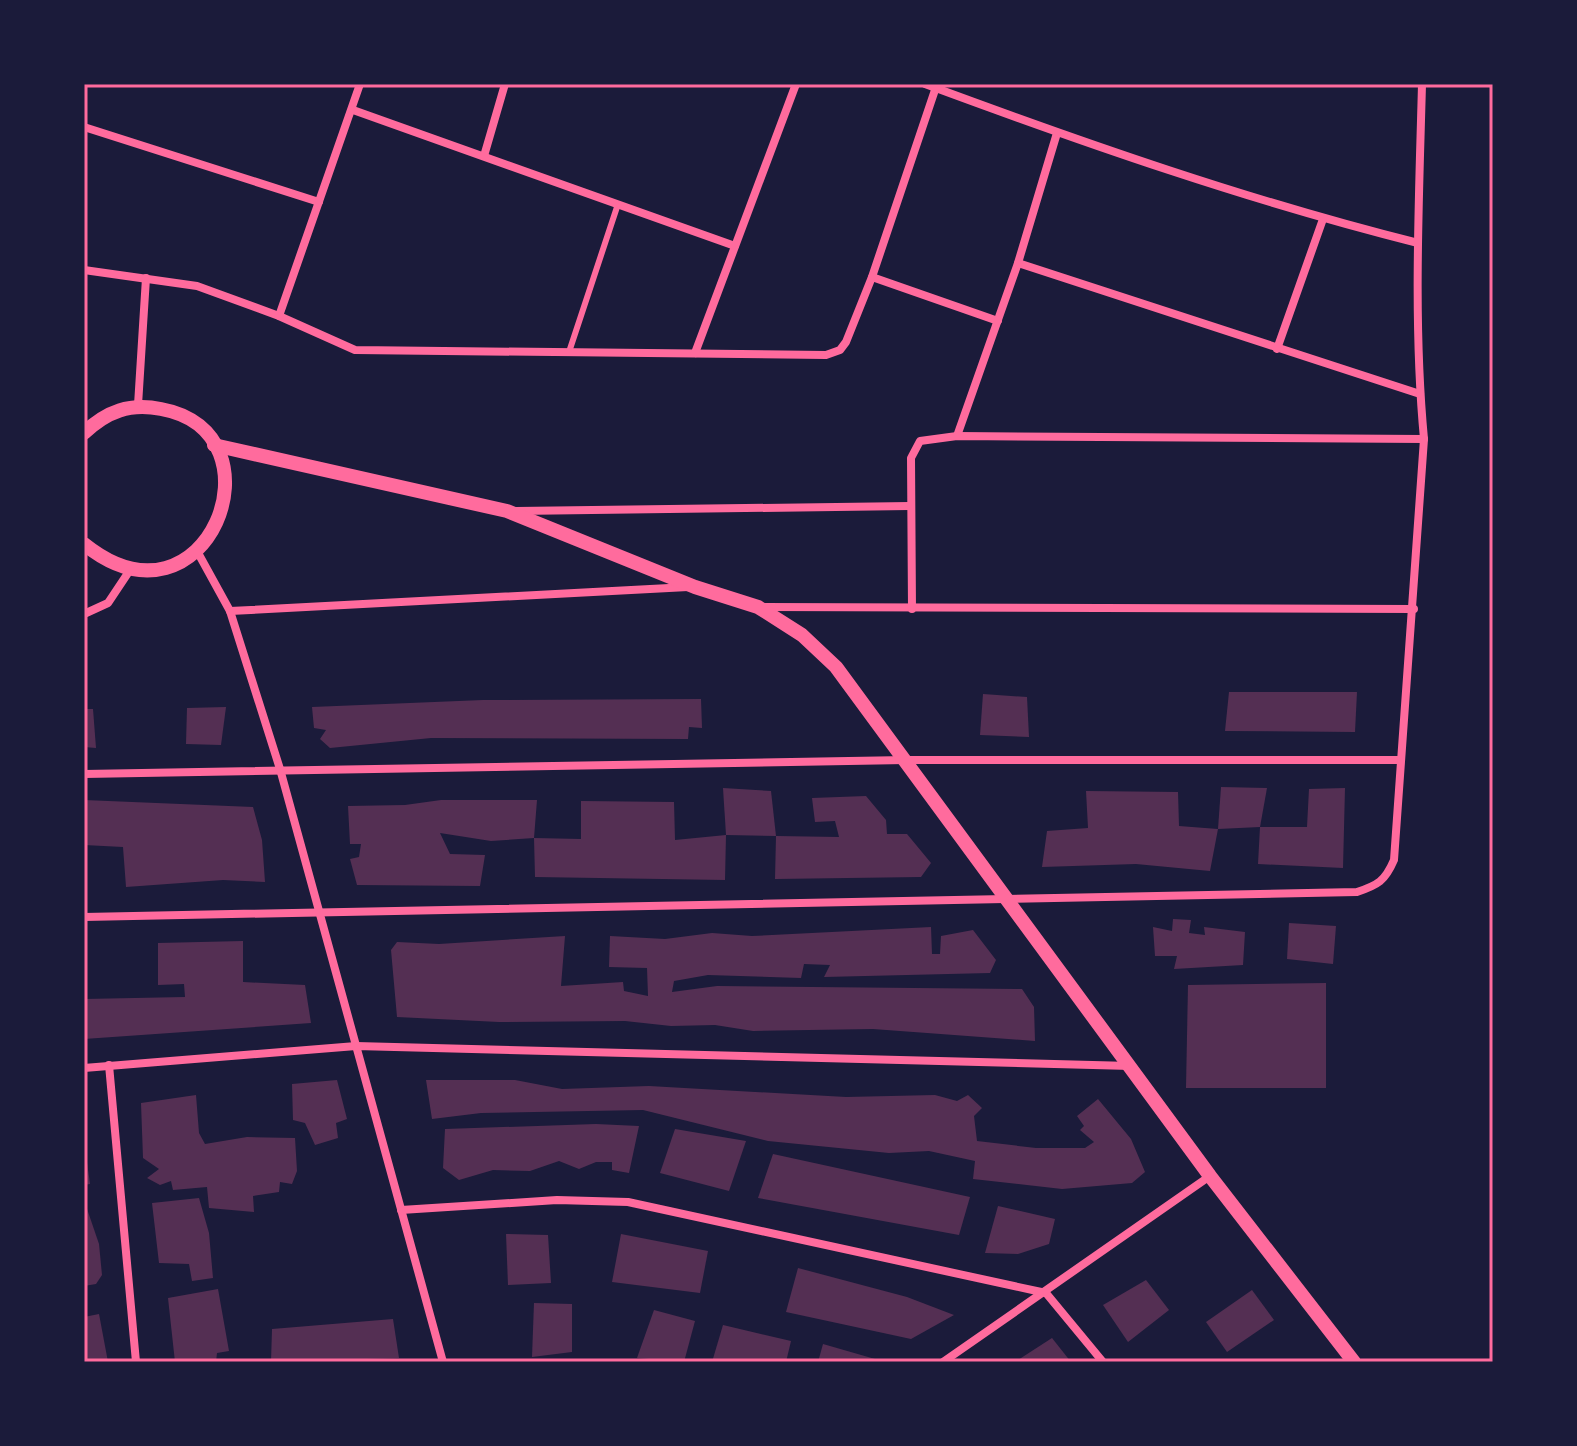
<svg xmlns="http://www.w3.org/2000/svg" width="1577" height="1446" font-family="'Noto Sans',sans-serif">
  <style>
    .building { fill: #542f53 }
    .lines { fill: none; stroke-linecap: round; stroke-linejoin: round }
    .service { stroke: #ff6b9d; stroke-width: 6 }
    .minor { stroke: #ff6b9d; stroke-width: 8 }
    .tertiary { stroke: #ff6b9d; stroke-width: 14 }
    .neatline { fill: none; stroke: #ff6b9d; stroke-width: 3 }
  </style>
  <rect width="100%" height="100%" fill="#1b1b3a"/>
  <g class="building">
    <path d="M1229,692H1357L1355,732L1225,731Z"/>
    <path d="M983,694L1027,697L1029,737L980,735Z"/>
    <path d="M701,699L702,728L689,727L688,739L431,738L330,748L320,739L326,730L314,728L312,707L483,700Z"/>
    <path d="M226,707L221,745L186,744L187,708Z"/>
    <path d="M84,709H93L96,748L84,747Z"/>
    <path d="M1221,787L1267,788L1260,827L1218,829Z"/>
    <path d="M723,788L771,791L776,836L726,835Z"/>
    <path d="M1345,788L1343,868L1258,864L1260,827H1307L1309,789Z"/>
    <path d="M1086,791L1178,792L1179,826L1218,829L1210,871L1136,864L1042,867L1047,831L1088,828Z"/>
    <path d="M866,796L886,820L887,834H907L931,863L921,877L775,879L776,836L839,837L835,821L815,822L812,798Z"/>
    <path d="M84,800L253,807L262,840L265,882L223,880L126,887L123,847L84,845Z"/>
    <path d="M441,800H537L534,838L491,841L440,833L450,854L485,855L480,886L357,885L350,859L359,857L361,844H350L348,806L405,805Z"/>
    <path d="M581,801L674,802L675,840L726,835L725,880L535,877L534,838L581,839Z"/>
    <path d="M1173,919L1191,920L1189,933L1205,935L1204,927L1245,932L1243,965L1174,969L1177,956H1155L1153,927L1172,931Z"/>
    <path d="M1289,923L1336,926L1333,964L1287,959Z"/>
    <path d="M931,927L932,954H940L941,936L973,930L996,960L990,973L824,977L830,965L804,964L801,978L708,975L674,981L672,992L717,986L1022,989L1034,1007L1035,1041L873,1029L753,1031L715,1025L671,1026L625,1021L499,1022L397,1017L391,950L397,942L439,944L565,936L561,986L623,982L624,991L648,996L647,968L609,967L610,936L665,939L712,933L752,936Z"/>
    <path d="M243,941V982L305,985L311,1023L84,1039V999L185,997L184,984L158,985V943Z"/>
    <path d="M1326,983V1088H1186L1188,985Z"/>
    <path d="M337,1080L347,1119L336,1123L338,1138L315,1145L305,1123L293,1120L292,1084Z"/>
    <path d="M426,1080H515L562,1089L649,1086L846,1097L935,1095L957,1101L968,1095L982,1108L974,1116L977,1141L1036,1148H1085L1094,1142L1080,1130L1084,1126L1077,1116L1098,1099L1131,1139L1145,1172L1132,1183L1062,1189L973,1179L975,1161L929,1151L889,1153L768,1141L643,1110L481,1113L432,1119Z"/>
    <path d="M196,1095L199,1133L205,1144L247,1137L295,1138L297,1171L292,1184L280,1182L279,1192L253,1196L254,1212L209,1208L207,1187L173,1190L171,1181L160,1185L147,1178L159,1169L143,1158L141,1103Z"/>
    <path d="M596,1124L639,1126L629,1173L612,1170V1162H596L579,1169L559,1161L530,1171L493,1170L459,1180L443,1168L445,1129Z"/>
    <path d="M675,1129L746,1141L729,1191L660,1173Z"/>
    <path d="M84,1140L90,1184L84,1185Z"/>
    <path d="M773,1154L970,1197L959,1235L758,1198Z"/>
    <path d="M199,1198L209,1233L213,1278L192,1281L189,1264L159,1263L152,1203Z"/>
    <path d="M84,1200L99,1244L102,1275L96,1284L84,1286Z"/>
    <path d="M998,1206L1055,1219L1049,1244L1018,1254L985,1253Z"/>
    <path d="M506,1234L548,1235L551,1283L508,1285Z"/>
    <path d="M621,1234L708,1251L700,1293L612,1282Z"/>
    <path d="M798,1268L907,1297L954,1315L911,1339L786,1312Z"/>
    <path d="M1146,1280L1169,1310L1128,1342L1103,1305Z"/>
    <path d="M218,1289L229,1351L217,1353L216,1362H175L168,1298Z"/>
    <path d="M1252,1290L1274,1320L1227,1352L1206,1322Z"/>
    <path d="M534,1303L572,1304V1352L532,1357Z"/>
    <path d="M654,1310L695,1321L684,1362L637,1358Z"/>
    <path d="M99,1314L108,1362H84V1317Z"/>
    <path d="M393,1319L399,1358L271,1362L272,1329Z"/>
    <path d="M723,1325L791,1341L786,1362H712Z"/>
    <path d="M1052,1338L1071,1362H1015Z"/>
    <path d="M823,1344L882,1361V1362H818Z"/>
  </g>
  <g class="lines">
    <path class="service" d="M569,352L618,204"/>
    <g class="minor">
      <path d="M925,84C1087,144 1250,201 1418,243"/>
      <path d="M353,110L735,246"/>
      <path d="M84,127L319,202"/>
      <path d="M484,156L505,84"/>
      <path d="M1018,263L1420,394"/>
      <path d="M84,270L197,286L279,316L355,350L826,355L840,350L846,342L872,277L937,84"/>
      <path d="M872,277L998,321"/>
      <path d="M279,316L360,84"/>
      <path d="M1277,349L1323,219"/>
      <path d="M695,353L796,84"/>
      <path d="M138,405L146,278"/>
      <path d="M957,436L1018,263L1057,133"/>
      <path d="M516,511L910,506"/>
      <path d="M197,551L230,611L280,769L443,1362"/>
      <path d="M763,607L1414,609"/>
      <path d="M912,609L911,458L920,441L957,436L1424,439"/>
      <path d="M230,611L688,587"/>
      <path d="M84,614L108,603L130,570"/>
      <path d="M84,774L906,760H1399"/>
      <path d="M84,917L1357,892C1378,885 1385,881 1394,860L1424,439C1413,322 1419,202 1422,84"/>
      <path d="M109,1065L136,1362"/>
      <path d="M84,1068L356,1046L1131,1066"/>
      <path d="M401,1210L557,1200L628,1202L1046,1293L1103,1362"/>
      <path d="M943,1362L1210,1176"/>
    </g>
    <g class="tertiary">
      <path d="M84,433C107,411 130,403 161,409C288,432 207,643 84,544"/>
      <path d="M214,445L507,511L695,587L758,607L802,635L836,667L1210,1176L1354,1362"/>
    </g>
  </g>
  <rect width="1577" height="1446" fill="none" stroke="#1b1b3a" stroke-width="172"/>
  <rect x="86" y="86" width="1405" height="1274" class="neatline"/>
</svg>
